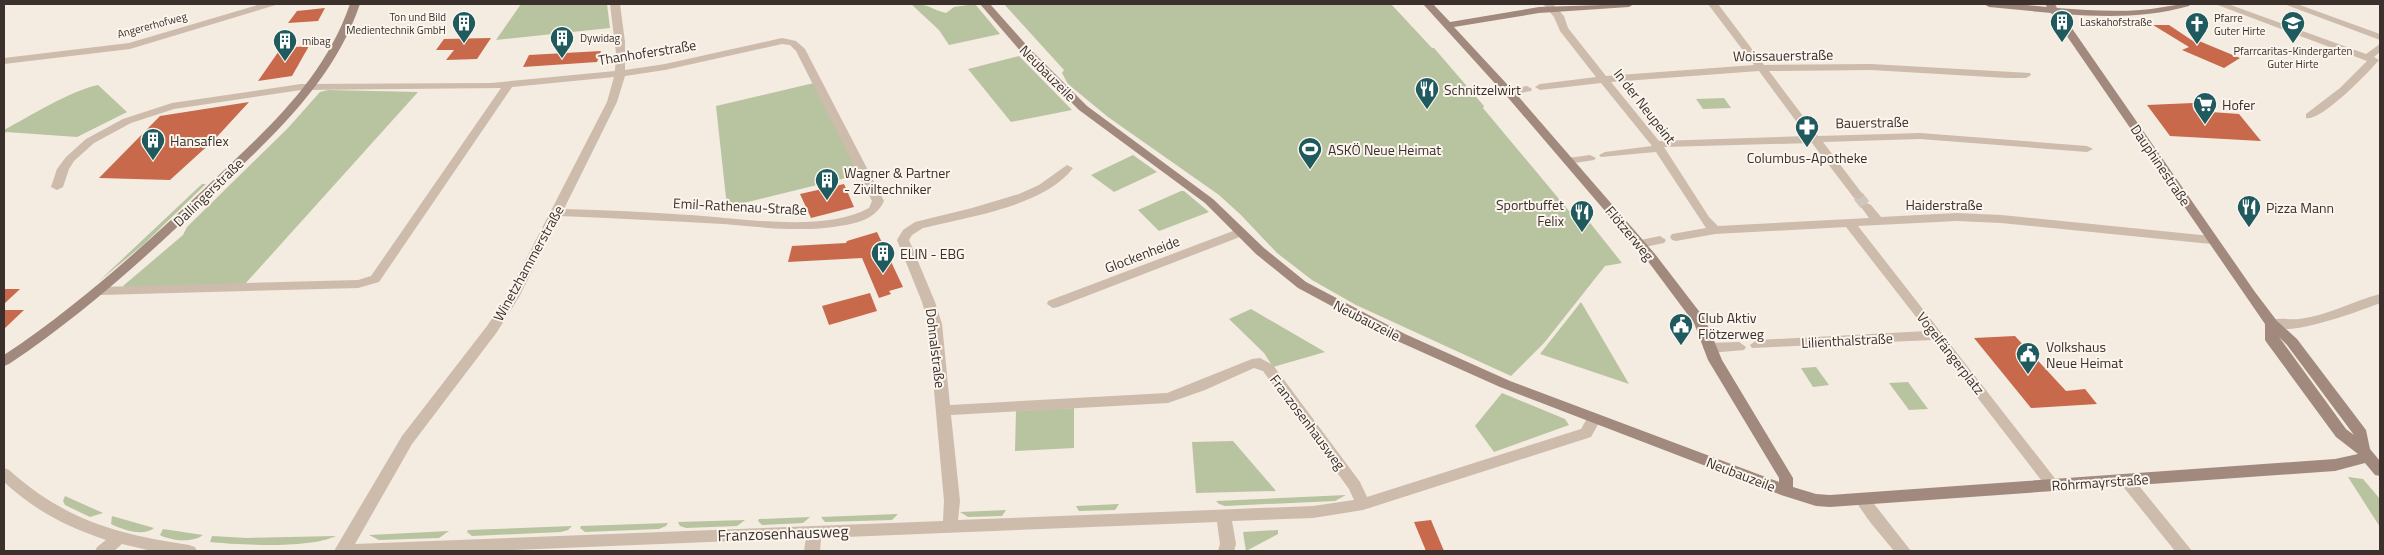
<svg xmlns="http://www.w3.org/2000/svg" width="2384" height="555" font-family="'Titillium Web',sans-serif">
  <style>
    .green { fill: #b8c4a0 }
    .building { fill: #c8694b }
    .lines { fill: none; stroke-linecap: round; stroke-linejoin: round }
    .street-tunnel { stroke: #cfc6bd; stroke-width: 11; stroke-dasharray: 11 5; stroke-linecap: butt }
    .street { fill: #cdbbac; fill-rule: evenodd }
    .secondary { fill: #a18a7d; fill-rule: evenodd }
    .labels { text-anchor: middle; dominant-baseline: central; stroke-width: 4; stroke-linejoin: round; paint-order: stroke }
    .far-poi-label { font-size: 11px; fill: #3b302b; stroke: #fbf5ee; text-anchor: start }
    .far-street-label { font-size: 11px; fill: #3b302b; stroke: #fbf5ee }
    .street-label { font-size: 14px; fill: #3b302b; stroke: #fbf5ee }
    .poi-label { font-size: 14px; fill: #3b302b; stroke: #fbf5ee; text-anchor: start }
    .near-street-label { font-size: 16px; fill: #3b302b; stroke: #fbf5ee }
  </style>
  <rect width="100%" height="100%" fill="#f4ebe1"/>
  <g class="green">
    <path d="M521,4H607L610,28L496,40Z"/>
    <path d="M911,4C930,4 930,9 946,13L954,7L975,4L1000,34L949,45L939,30Z"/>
    <path d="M1004,4H1391L1432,48H1434L1484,106L1483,108L1569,211L1583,214L1622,263L1605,266L1544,343L1511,376L1356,305L1312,280L1277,253L1241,215L1219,195L1108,117L1068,84L1062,73L1064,70Z"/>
    <path d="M1019,56L1072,110L1011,122L968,69Z"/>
    <path d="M814,83L862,174L727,207L716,106Z"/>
    <path d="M98,85L127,112L77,137L6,132L4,134V130C30,116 70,91 98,85Z"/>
    <path d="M328,90L418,92L245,284L126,288L123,286L183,235L187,227L288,128L320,92Z"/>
    <path d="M1724,98L1731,108L1703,109L1696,99Z"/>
    <path d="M1133,155L1157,172L1114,192L1091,175Z"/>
    <path d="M202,184H206L144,244L98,282Z"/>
    <path d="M1181,191H1184L1209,212L1159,231L1138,210Z"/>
    <path d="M1581,302L1629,384L1540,354Z"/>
    <path d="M1251,309L1325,352L1273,367L1264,353L1229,319Z"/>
    <path d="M1816,367L1829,385L1813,387L1801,368Z"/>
    <path d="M1908,382L1928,409L1909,410L1889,383Z"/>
    <path d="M1502,393L1565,419L1569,425L1494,452L1475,426Z"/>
    <path d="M1074,408V448L1015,451L1016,411Z"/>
    <path d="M1233,441L1276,491L1196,493L1192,442Z"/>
    <path d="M2348,477L2363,479L2380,499V527Z"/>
    <path d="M1346,495L1335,501L1225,506L1219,504L1216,501Z"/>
    <path d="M65,496L103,513L90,517L65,505L63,501Z"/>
    <path d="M1119,504L1115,510L1079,511L1076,506Z"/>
    <path d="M1006,510L1002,516L968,517L960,512Z"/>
    <path d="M898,514L892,520L825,522L821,517Z"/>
    <path d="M112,516L154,528C143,537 123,530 111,524Z"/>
    <path d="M810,517L803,523L762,525L758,521L759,519Z"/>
    <path d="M745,520L737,526L686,528L680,526L678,522Z"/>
    <path d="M668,523L666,526L659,529L585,532L580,528L581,526Z"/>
    <path d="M572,526L568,530L561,532L472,536L467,532L468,530Z"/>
    <path d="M163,529L203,535C193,543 171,541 160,535Z"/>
    <path d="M1278,530V534L1246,551L1243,532Z"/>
    <path d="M449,531L439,538L379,540L369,535Z"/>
    <path d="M212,536L247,538L336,536C308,549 242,545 210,542Z"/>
  </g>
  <g class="building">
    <path d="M325,8L318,21L288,23L297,11Z"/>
    <path d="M2153,25H2169L2196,43L2199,41L2240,58L2224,68L2182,50L2189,47Z"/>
    <path d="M491,38L477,59L446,60L454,50H436L444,39Z"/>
    <path d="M309,46L292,76L258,81L281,48Z"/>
    <path d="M601,51L597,62L523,67L529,55Z"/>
    <path d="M249,102L214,140L170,180L99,178L160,116Z"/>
    <path d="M2193,103L2198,107L2208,108L2211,112L2239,114L2261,141L2170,136L2147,105Z"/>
    <path d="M844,184L854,207L811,218L800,194Z"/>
    <path d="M877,232L903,287L889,291L891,294L879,298L862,258L788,262L792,246L846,243L847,241Z"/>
    <path d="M4,289H20L4,304Z"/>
    <path d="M870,293L877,311L829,325L822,306Z"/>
    <path d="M4,310H24L4,329Z"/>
    <path d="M2015,336L2066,391L2085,389L2097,404L2031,408L1974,338Z"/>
    <path d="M1431,520L1444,551H1426L1414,522Z"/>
  </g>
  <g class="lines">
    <path class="street-tunnel" d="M1858,196L1867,207"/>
    <g class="street">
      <path d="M261,4H279L130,49L4,64V58L129,43Z"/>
      <path d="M610,4H620L625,42V70L665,64L782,38L796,41L805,49L884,201C875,221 853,224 833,227C797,232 759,227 723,224C669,221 615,218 560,216L519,297L497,332L412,444L355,544L943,521L944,501L928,324L922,302L897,240L903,230L915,222L972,208L1019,194L1039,185L1067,165L1073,168C1045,206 967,217 923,228L912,235L909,240L935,302L942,324L950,405L1167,393L1252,359L1260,358L1273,365L1360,482L1367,497L1581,429L1589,415H1599L1601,419L1591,437L1363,510L1313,518L1232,521L1236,544L1234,551H1218L1220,544L1217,522L821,538L820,551H804L806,538L491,551H334L402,436L487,326L507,296L607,102L614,77L512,87L379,282L358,288L100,295L94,291L100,287L358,280L371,276L501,88L301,90L174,109L131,123L94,143L74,161L69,169L63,187L57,190L51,187L57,169L66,157L86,139L123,119L172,103L301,84L491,83L615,71L616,53ZM782,44L790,45L796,51L872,201L869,208C824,233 740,218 689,215C647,212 606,210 564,209L617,102L625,76L665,70ZM1254,368L1263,371L1349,489L1354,500L1313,506L958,520L960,501L951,415L1168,403L1205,390Z"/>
      <path d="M1543,4H1553L1564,16L1568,28L1606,76L1754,65L1708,4H1718L1764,65L1871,64L2030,73L2031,75L2026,78H2007L1871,70L1769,71L1818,136L1920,133L2087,146L2093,149L2087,152L1920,139L1823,142L1864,196L1858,199L1854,198L1812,143L1664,147L1709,217L1718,226L1869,218L1861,207L1867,203L1871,205L1881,217L1957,213L2001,215L2211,236L2217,240L2211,244L2001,223L1957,221L1858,226L2060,485L2058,489L2053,491L2048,489L1933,340L1752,348L1750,345L1757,340L1927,331L1846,227L1715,234L1676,241L1672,240L1670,237L1672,234L1706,228L1656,152L1601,157L1599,155L1605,152L1652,146L1601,83L1540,90L1535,87L1540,84L1596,77L1560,31L1554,17ZM1759,71L1807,136L1659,141L1611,82Z"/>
      <path d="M2215,4H2228L2366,54L2380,44V52L2374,57L2379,60C2369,72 2321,122 2306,118V114L2340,88L2367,61Z"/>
      <path d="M2284,4H2297L2380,34V40Z"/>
      <path d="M1527,86L1532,89L1531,91L1509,95L1504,92L1505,90Z"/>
      <path d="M1590,155L1596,158L1594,160L1568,164L1562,161L1568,158Z"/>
      <path d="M1241,228L1247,232L1245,235L1058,307L1053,308L1047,304L1048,301Z"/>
      <path d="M1660,236L1666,240L1664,243L1640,248L1634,244L1636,241Z"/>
      <path d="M2380,294V303C2363,310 2278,342 2265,324C2271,316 2289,320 2299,319C2328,316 2352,301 2380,294Z"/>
      <path d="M1739,342L1746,347L1744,350L1710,353L1703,348L1710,343Z"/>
      <path d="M4,468L9,470C65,520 116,534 189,545L195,547L197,551H152L122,544L114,551H95L97,547L106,540C67,527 34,510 4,482Z"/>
      <path d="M2126,474L2131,476L2192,551H2175L2121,484L2119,480L2121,476Z"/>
      <path d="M1862,493L1867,495L1911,551H1894L1870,522L1854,499L1857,495Z"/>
    </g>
    <g class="secondary">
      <path d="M350,4H360C332,86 267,141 207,199C144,259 81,316 9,364L4,366V355C75,308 137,252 199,194C259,136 322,85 350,4Z"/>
      <path d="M980,4H990L1030,49L1087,106L1213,199L1264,248L1306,282L1405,334L1510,381L1779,482V478L1708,360L1694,323L1647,260L1510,100L1423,4H1433L1450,22L1539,7L1634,4L1629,7L1539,13L1454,27L1518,96L1655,254L1705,319L1722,360L1793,478V487L1816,494L1830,495L2335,459L2358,454L2336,437L2267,343L2265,340V324L2051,13L1989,7L1984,4H2017L2047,7L2045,4H2055L2057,8C2085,10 2112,12 2140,10C2157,9 2173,4 2191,4L2189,6C2147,18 2105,17 2062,14L2255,292L2277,321L2297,339L2366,430L2370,449L2380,461V476L2375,475L2365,463L2335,471L1830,507L1816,506L1781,495L1500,387L1395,340L1298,288L1256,254L1205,203L1079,110L1022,53ZM2279,337L2287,345L2354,435L2346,429Z"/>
    </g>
  </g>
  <defs>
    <g id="building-pin" transform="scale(1.25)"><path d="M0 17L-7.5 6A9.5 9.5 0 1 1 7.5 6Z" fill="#1f5a5e" stroke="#fbf5ee"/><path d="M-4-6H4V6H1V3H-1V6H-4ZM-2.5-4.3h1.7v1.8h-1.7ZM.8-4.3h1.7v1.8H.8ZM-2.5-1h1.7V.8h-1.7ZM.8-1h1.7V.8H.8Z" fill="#fff"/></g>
    <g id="school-pin" transform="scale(1.25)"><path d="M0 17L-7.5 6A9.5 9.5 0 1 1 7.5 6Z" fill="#1f5a5e" stroke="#fbf5ee"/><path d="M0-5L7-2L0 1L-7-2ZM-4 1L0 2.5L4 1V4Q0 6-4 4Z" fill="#fff"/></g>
    <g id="church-pin" transform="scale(1.25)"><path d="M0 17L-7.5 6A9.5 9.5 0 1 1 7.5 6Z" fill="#1f5a5e" stroke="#fbf5ee"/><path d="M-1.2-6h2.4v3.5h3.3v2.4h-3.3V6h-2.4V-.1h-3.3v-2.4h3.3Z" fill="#fff"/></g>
    <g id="restaurant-pin" transform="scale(1.25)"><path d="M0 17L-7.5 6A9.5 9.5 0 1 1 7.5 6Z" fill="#1f5a5e" stroke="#fbf5ee"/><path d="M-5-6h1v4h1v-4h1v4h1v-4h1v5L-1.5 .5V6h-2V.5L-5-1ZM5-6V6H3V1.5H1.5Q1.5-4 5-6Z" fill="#fff"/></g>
    <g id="supermarket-pin" transform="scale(1.25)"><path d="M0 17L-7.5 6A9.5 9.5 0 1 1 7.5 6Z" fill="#1f5a5e" stroke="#fbf5ee"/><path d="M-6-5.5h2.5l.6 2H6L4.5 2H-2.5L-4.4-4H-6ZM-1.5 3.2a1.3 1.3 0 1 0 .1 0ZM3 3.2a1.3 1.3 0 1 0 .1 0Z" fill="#fff"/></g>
    <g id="pharmacy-pin" transform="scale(1.25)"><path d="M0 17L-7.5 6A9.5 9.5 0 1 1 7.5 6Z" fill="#1f5a5e" stroke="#fbf5ee"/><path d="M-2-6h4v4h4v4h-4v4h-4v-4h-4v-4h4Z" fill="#fff"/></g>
    <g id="stadium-pin" transform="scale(1.25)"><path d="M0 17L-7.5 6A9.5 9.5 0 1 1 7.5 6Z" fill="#1f5a5e" stroke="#fbf5ee"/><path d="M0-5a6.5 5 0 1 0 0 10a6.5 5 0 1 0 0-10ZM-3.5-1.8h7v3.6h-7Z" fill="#fff"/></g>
    <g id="civic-pin" transform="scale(1.25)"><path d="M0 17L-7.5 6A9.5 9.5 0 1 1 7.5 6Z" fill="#1f5a5e" stroke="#fbf5ee"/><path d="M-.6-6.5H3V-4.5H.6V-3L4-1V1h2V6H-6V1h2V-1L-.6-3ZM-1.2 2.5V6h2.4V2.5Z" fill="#fff"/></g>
  </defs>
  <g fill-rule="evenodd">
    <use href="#building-pin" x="2062" y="22"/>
    <use href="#building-pin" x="464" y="23"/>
    <use href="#school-pin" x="2293" y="23"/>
    <use href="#church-pin" x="2197" y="24"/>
    <use href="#building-pin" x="562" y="38"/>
    <use href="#building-pin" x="285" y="41"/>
    <use href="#restaurant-pin" x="1427" y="89"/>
    <use href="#supermarket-pin" x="2205" y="104"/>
    <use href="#pharmacy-pin" x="1807" y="127"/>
    <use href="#building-pin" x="153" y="140"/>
    <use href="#stadium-pin" x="1310" y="149"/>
    <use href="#building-pin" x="827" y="180"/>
    <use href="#restaurant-pin" x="2249" y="207"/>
    <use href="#restaurant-pin" x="1582" y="212"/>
    <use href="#building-pin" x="883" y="253"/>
    <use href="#civic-pin" x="1681" y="325"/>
    <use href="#civic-pin" x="2028" y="354"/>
  </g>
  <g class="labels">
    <g class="far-poi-label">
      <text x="446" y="17" text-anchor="end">Ton und Bild<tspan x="446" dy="13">Medientechnik GmbH</tspan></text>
      <text x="2214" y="18">Pfarre<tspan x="2214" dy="13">Guter Hirte</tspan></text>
      <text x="2080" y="22">Laskahofstraße</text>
      <text x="580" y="38">Dywidag</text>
      <text x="302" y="41">mibag</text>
      <text x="2293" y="51" text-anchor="middle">Pfarrcaritas-Kindergarten<tspan x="2293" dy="13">Guter Hirte</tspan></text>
    </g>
    <g class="far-street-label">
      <text transform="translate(152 25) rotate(-15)">Angererhofweg</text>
    </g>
    <g class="street-label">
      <text transform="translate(647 52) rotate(-9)">Thanhoferstraße</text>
      <text transform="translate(1783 55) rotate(-1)">Woissauerstraße</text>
      <text transform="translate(1048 73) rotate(45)">Neubauzeile</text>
      <text transform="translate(1645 106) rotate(52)">In der Neupeint</text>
      <text transform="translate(1872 122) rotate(-1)">Bauerstraße</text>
      <text transform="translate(2161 165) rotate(56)">Dauphinestraße</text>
      <text transform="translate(208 192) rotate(-44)">Dallingerstraße</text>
      <text x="1944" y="204">Haiderstraße</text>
      <text transform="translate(740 206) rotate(3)">Emil-Rathenau-Straße</text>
      <text transform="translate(1630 233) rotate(50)">Flötzerweg</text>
      <text transform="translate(1142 254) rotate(-21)">Glockenheide</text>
      <text transform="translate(528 263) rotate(-61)">Winetzhammerstraße</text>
      <text transform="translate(1367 320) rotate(27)">Neubauzeile</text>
      <text transform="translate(1847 340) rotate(-3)">Lilienthalstraße</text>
      <text transform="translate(936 348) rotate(83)">Dohnalstraße</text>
      <text transform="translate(1951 353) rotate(52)">Vogelfängerplatz</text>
      <text transform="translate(1308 422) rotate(53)">Franzosenhausweg</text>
      <text transform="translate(1741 474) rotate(21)">Neubauzeile</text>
      <text transform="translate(2100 482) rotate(-4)">Rohrmayrstraße</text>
    </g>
    <g class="poi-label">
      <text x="1444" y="89">Schnitzelwirt</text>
      <text x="2222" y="104">Hofer</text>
      <text x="170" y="140">Hansaflex</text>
      <text x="1328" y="149">ASKÖ Neue Heimat</text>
      <text x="1807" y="157" text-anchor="middle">Columbus-Apotheke</text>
      <text x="844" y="172">Wagner &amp; Partner<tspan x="844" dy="16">- Ziviltechniker</tspan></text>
      <text x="1564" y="204" text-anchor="end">Sportbuffet<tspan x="1564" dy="16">Felix</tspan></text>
      <text x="2266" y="207">Pizza Mann</text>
      <text x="900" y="253">ELIN - EBG</text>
      <text x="1698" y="317">Club Aktiv<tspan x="1698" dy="16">Flötzerweg</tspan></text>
      <text x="2046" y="346">Volkshaus<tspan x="2046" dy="16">Neue Heimat</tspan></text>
    </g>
    <g class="near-street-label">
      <text transform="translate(783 533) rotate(-2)">Franzosenhausweg</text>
    </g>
  </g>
  <rect width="2384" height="555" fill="none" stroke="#3b302b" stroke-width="10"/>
</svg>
